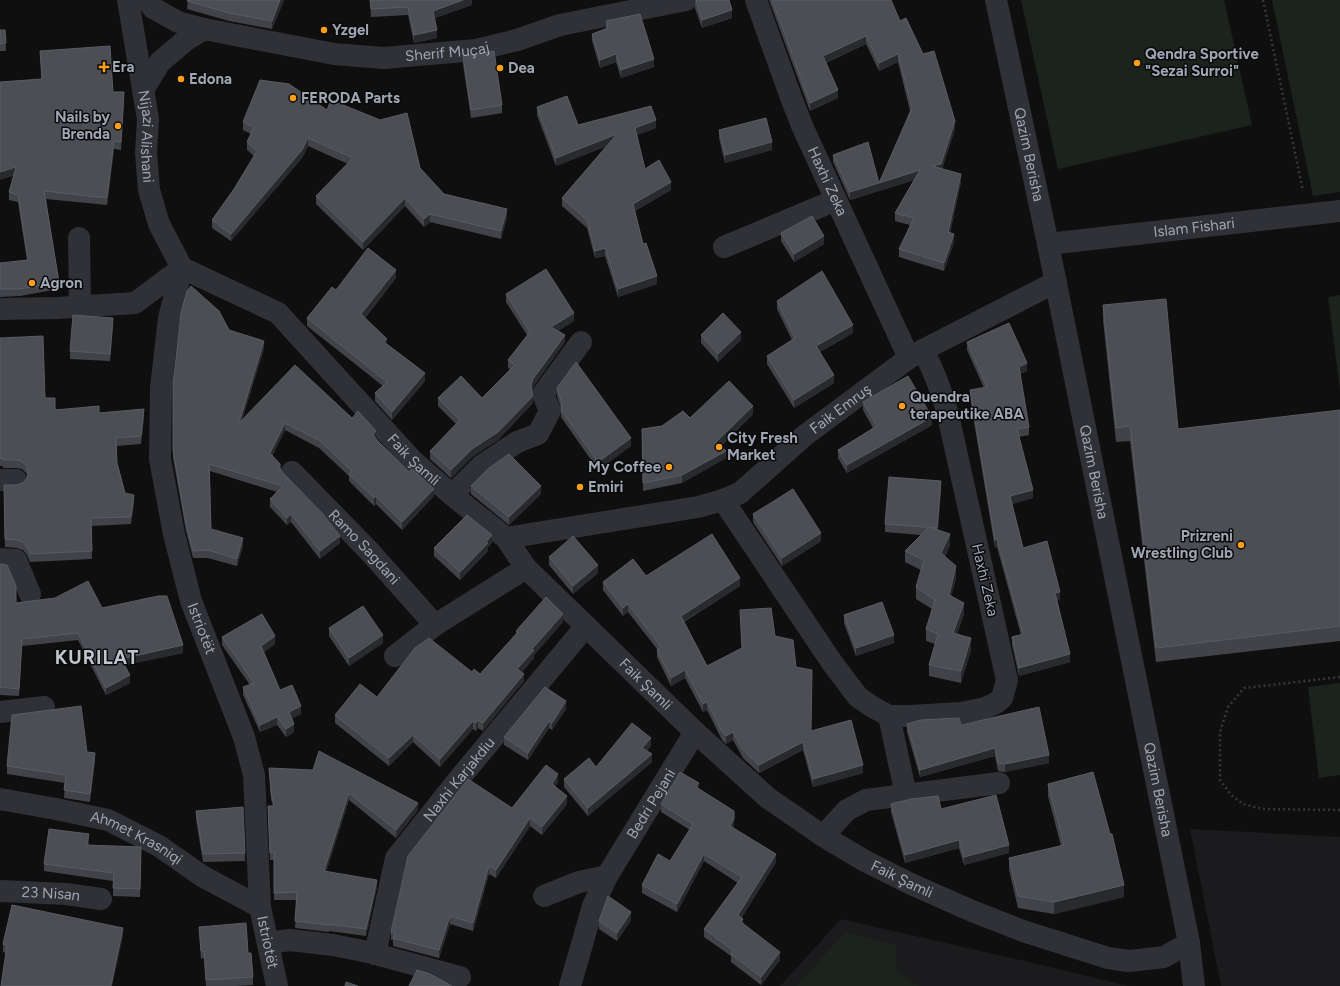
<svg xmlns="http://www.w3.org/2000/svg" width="1340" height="986" font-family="Figtree,sans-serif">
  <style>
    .built { fill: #1b1b1d }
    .green { fill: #1b231c }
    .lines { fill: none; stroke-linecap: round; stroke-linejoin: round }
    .path { stroke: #36383d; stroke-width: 2.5; stroke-dasharray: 2 3; stroke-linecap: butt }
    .minor { stroke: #303136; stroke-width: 22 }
    .wall { fill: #424349 }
    .shaded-wall { fill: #292a2d }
    .building { fill: #4c4e54; stroke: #595c63 }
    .poi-dot { fill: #ff9f18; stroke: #0a0a0b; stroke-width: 1.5 }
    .labels { text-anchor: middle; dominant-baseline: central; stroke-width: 3; stroke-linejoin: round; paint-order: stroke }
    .poi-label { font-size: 15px; font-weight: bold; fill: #9fa6b3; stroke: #0a0a0b; text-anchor: start }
    .street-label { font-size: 15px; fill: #9fa6b3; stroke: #0a0a0b }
    .district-label { font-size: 19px; font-weight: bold; letter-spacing: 1px; fill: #c0c5ce; stroke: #0a0a0b }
  </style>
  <rect width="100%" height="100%" fill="#0f0f10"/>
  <g class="built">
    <path d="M1190,829L1340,837V986H1221Z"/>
    <path d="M841,919L1025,961L1129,986H780Z"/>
  </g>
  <g class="green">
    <path d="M1021,0H1224L1252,125L1058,169Z"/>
    <path d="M1272,0H1340V192L1313,196Z"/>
    <path d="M1340,295V390L1328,297Z"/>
    <path d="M1340,683V775L1319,778L1308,687Z"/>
    <path d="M845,932L896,945L897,972L920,986H797Z"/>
  </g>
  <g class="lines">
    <g class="path">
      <path d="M1263,0L1303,191"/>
      <path d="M1340,677L1244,688L1228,707L1220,732V780L1231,795L1243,804L1263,809L1340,810"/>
    </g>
    <g class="minor">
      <path id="s1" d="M128,0L148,119L146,153L149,190L159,224L182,268"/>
      <path d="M147,0L153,8L178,22L204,29"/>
      <path id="s2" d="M756,0L792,100L803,128L909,358"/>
      <path id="s3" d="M996,0L1048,244L1189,943L1194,986"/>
      <path id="s4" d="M143,90L160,62L186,40L204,29L334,54L384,58L476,50L517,40L560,25L686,0"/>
      <path d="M79,238L80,307"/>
      <path id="s5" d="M1048,244L1340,211"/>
      <path d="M724,247L836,200"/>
      <path id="s6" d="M182,268L278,313L412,460L452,495L506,538L526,568L695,732L768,798L823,836L865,861L911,884L972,911L1023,931L1108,958L1129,961L1164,957L1189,943"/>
      <path id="s7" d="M182,268L169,318L161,388L160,459L174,534L191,601L244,737L254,775L260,907L277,986"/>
      <path d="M0,309L57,308L135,303L182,268"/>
      <path id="s8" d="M292,472L370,552L435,625L395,656"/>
      <path d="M0,480H16"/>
      <path d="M452,495L481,466L517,442L538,434L550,411L543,394L581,342"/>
      <path d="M723,500L833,664L858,697L871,706L889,716H910L961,713L985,708L996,703L1002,698L1007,680L948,415C942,392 934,371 923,350"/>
      <path id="s9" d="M506,538L698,507L723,500L740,493L804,436L909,358L923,350L1056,282"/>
      <path d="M0,559L16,560L30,594"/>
      <path d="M435,625L526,568"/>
      <path d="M0,712L44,707"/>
      <path d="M889,716L906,795"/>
      <path id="s10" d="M0,799L56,809L108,820L159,846L202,876L260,907"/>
      <path d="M823,836L847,810L866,800L999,783"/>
      <path id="s11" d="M0,891L66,894L101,899"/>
      <path d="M544,896L579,882L607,876"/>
      <path d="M268,943L290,940L333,945L368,952L460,977"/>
      <path id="s12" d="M375,954L396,858L458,780L586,626"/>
      <path id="s13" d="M570,986L593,906L607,876L695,732"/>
    </g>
  </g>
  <g class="wall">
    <path d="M188,0H284L272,29L229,21L187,9Z"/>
    <path d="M370,0H472V5L434,18L437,38L414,43L408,15L371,17Z"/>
    <path d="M695,0L732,18L702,28L695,8Z"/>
    <path d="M769,0H891L900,21L955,129L942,169L961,182L950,233L954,242L944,271L899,257V249L910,225L895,221V213L914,180L879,191L910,111L898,62L879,71L866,44L826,63L838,98L810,111Z"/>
    <path d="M606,21L654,67L621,78L616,62L600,68L592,41V34L606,29Z"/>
    <path d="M0,30H5L6,51H0Z"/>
    <path d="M40,51L113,92L124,99L121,150L114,149L107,205L46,199L59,282V289L20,296L0,297V263L27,260L18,202L9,200V192L42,79Z"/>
    <path d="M463,56L502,105V113L471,118L463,64Z"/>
    <path d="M537,107L578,125L656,128L637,135L645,169L671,190L635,211L643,244L657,284L618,297L605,256L595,258L587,228L562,206V198L607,146L556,166L537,115Z"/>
    <path d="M327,110L420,168L444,194L507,217L501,239L430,222L424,227L405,206L363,250L316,204V196L348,164L308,146L302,158L231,241L212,228V220L234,189L254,156L247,150V142L251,134L243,130V122Z"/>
    <path d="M719,130L772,150L725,163L719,138Z"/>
    <path d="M833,155L879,191L850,200L833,162Z"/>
    <path d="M781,233L824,244L794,262L781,241Z"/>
    <path d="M396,278L365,318L387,344L425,381L392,420L375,401V393L383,386L307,326V318L336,290Z"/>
    <path d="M506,294L574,321L558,331L565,342L533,387L532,390L533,403L498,440L472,457L451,478L430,459V451L456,424L438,406V398H482L510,369L508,368V360L527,335L506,302Z"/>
    <path d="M777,301L853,333L820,352L834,383L794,408L767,364V356L792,340L777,309Z"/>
    <path d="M1103,305L1178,429L1340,410V641L1156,662L1130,441L1116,442L1103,320Z"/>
    <path d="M113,326L110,361L70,359V351Z"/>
    <path d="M229,330L264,349L242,419L352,418L376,439L409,472L434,496L402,530L376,504L374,506L349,481V476L319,448L285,430L272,456L283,473L340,543L320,559L291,522L287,525L270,507V499L277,492L210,471L211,529L243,546L237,566L208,558H193L186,531L173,458V383Z"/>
    <path d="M701,335L741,340L718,362L701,343Z"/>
    <path d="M0,338L55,410L99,413L144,417L141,444L116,446L117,463L125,493L134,502L131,524L91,526L92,559L30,562L27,555L23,550L17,548L5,547L4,485H16L23,483L27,478L28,476L27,474L22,469L16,468H3V466H0Z"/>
    <path d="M967,342L1027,371L1020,374L1029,427V435L1019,437L1033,498L1012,504L1023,548L1060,600H1057L1070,662L1019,676L1012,645V637L1021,635L997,547L995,548L970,398V390L984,388L967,350Z"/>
    <path d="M557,388L631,446L598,470L561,417V408L557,396Z"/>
    <path d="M863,402L932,425L847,473L838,458V450L873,428L863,410Z"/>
    <path d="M753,414L721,446L726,458L682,483L643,491L642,429L662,426L690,418Z"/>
    <path d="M471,486L541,494L509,525L471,494Z"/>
    <path d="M941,489L938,530L950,545L945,557L956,578L951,596L964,614L957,634L971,650L961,683L929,676V665L935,644L926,641V629L932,609L916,599V587L921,570L905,562V551L921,535L885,532V524Z"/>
    <path d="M753,514L821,541L782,566L753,522Z"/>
    <path d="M492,543L488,547V551L460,580L434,556V548Z"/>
    <path d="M549,557L598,573L573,594L549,565Z"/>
    <path d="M0,564L16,603L102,608L183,653L125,665L130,683L106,695L78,640L22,646L19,696L0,695Z"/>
    <path d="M646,576L740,586L684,622L707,666L742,648L740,610L775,636L796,667L811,731L863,773L813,787L803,750L759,773L743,758L733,740L726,744L722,740L707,710L703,712L685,678L671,686L657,657V649L628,612L623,616L603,590V582Z"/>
    <path d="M844,615L894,643L856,656L844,623Z"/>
    <path d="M563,622L534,655V658L522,672L524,681L483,731L478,728L476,731L473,729L440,767L413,742L389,766L335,723V715L377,697L472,672L480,674L516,634V631Z"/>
    <path d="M329,628L383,643L349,666L329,636Z"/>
    <path d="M222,637L275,644L264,652L280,690L301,714L292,718L294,732L286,737L277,725L260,732L243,695V687L250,685L222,645Z"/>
    <path d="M566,709L552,730L549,728L528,760L504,745V737Z"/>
    <path d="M907,724L961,725L1049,763L1005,772L998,771L995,756L920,777L907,732Z"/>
    <path d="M651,746L647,751L652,762L588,816L564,787V779Z"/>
    <path d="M87,752L95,760L90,802L64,798L65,783L7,774V766Z"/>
    <path d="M269,768L418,810L396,838L349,800L326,872L377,887L366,936L329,931V932L295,928L297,900H274V860H270L268,813V806H273L271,799Z"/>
    <path d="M558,782L555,786L567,804L542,835L530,826L496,878L489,874L473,931L450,924L439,958L393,946V940H391V932L512,808Z"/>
    <path d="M1048,784L1124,897L1054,914L1018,908L1009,870V858L1061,846L1048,796Z"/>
    <path d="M699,789L734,827L733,828L776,862L742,917L743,923L780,960L761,985L731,962V956L704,937V929L738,883L704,861L677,912L642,893V885L670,861L690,830L661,812V804Z"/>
    <path d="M891,804L941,809L1009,853L964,865L959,848L905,863L891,812Z"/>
    <path d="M196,811L245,853V861L203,862L196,819Z"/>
    <path d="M89,842L88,846L141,855L140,897L113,896V881L44,871V864Z"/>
    <path d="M631,920L617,941L599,929V921Z"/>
    <path d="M199,927L248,953L253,977V985L237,986H206L204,958L201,959Z"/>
    <path d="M123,936L6,953L3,952V944Z"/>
  </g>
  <g class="shaded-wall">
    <path d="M280,0H284L272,29V21Z"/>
    <path d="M463,0H472V5L433,19V11Z"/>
    <path d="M732,10V18L702,28V20Z"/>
    <path d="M437,30V38L414,43V35Z"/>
    <path d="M866,36V44L823,64V56Z"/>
    <path d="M616,54V62L600,68V60Z"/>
    <path d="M898,54V62L879,71V63Z"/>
    <path d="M654,59V67L621,78V70Z"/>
    <path d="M838,90V98L810,111V103Z"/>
    <path d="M124,92V99L121,150V142Z"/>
    <path d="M656,120V128L635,136V128Z"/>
    <path d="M955,121V129L941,171L932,166Z"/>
    <path d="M617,134V142L556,166V158Z"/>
    <path d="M308,138V146L302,158L231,241V234Z"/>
    <path d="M114,141V149L107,205V198Z"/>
    <path d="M772,142V150L725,163V155Z"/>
    <path d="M16,167V175L0,180V172Z"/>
    <path d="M920,170V178L879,191V183Z"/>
    <path d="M961,174V182L948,240V232Z"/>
    <path d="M671,182V190L633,212V204Z"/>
    <path d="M879,183V191L850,200V192Z"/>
    <path d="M405,198V206L363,250V242Z"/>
    <path d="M507,209V217L501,239V231Z"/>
    <path d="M430,214V222L424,227V219Z"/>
    <path d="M954,234V242L944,271V263Z"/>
    <path d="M824,236V244L794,262V254Z"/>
    <path d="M605,248V256L595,258V251Z"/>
    <path d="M396,270V278L361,322V314Z"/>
    <path d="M657,276V284L618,297V289Z"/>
    <path d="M574,313V321L551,335V327Z"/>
    <path d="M113,318V326L110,361V354Z"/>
    <path d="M853,325V333L816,354V346Z"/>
    <path d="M741,332V340L718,362V354Z"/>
    <path d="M565,335V342L533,387L531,393V385L533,379Z"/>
    <path d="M387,339V347L384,342Z"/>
    <path d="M264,341V349L239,430V423Z"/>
    <path d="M1027,363V371L1019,374V367Z"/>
    <path d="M425,373V381L392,420V412Z"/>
    <path d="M834,375V383L794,408V400Z"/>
    <path d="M533,396V403L498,440L472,457L451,478V470L472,449Z"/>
    <path d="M753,406V414L716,450V442Z"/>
    <path d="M144,409V417L141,444V436Z"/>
    <path d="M932,417V425L847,473V465Z"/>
    <path d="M285,423V430L270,461V453Z"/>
    <path d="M376,431V439L373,435Z"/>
    <path d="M631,438V446L598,470V462Z"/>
    <path d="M726,451V458L682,483V475Z"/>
    <path d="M941,481V489L937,536V528Z"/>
    <path d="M541,486V494L509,525V517Z"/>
    <path d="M434,489V496L402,530V522Z"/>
    <path d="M1033,490V498L1010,504V496Z"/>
    <path d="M134,495V502L131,524V517Z"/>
    <path d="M376,496V504L374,506V498Z"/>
    <path d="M291,514V522L287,525V518Z"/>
    <path d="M821,533V541L782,566V558Z"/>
    <path d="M950,534V545L941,565V553Z"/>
    <path d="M492,535V543L488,547V551L460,580V572L486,542Z"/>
    <path d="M340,536V543L320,559V551Z"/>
    <path d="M243,538V546L237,566V559Z"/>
    <path d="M997,539V547L995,548V540Z"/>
    <path d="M598,565V573L573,594V586Z"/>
    <path d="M956,566V578L949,606V595Z"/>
    <path d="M740,578V586L681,623V616Z"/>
    <path d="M1060,592V600L1055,601V593Z"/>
    <path d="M964,603V614L953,645V633Z"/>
    <path d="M628,604V612L623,616V608Z"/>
    <path d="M563,614V622L534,655V658L517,677V669L532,649Z"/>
    <path d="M383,635V643L349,666V658Z"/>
    <path d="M894,635V643L856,656V648Z"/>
    <path d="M275,636V644L261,654V646Z"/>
    <path d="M971,638V650L961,683V671Z"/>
    <path d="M22,639V646L19,696V689Z"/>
    <path d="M183,645V653L121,666V659Z"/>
    <path d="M1070,654V662L1019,676V668Z"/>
    <path d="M685,670V678L671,686V678Z"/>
    <path d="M524,674V681L483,731V723Z"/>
    <path d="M130,675V683L106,695V688Z"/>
    <path d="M566,701V709L552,730V723Z"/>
    <path d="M707,702V710L703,712V704Z"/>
    <path d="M301,706V714L289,720V712Z"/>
    <path d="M277,717V725L260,732V725Z"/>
    <path d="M478,720V728L476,731V723Z"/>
    <path d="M473,721V729L440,767V759Z"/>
    <path d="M549,721V728L528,760V753Z"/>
    <path d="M294,724V732L286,737V729Z"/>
    <path d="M733,732V740L726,744V736Z"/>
    <path d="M413,735V742L389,766V758Z"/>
    <path d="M651,738V746L642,756V748Z"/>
    <path d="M803,742V750L759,773V765Z"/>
    <path d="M995,748V756L920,777V770Z"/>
    <path d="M95,753V760L90,802V794Z"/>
    <path d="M652,754V762L588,816V808Z"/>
    <path d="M1049,755V763L1005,772V764Z"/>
    <path d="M863,765V773L813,787V779Z"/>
    <path d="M558,774V782L552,792V784Z"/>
    <path d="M699,783V791L696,787Z"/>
    <path d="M349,793V800L324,879V871Z"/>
    <path d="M567,796V804L542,835V827Z"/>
    <path d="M418,803V810L396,838V830Z"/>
    <path d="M530,818V826L496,878V870Z"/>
    <path d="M734,819V827L730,833V826Z"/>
    <path d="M89,834V842L87,853V845Z"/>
    <path d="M959,840V848L905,863V855Z"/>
    <path d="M1009,845V853L964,865V857Z"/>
    <path d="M704,854V861L677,912V904Z"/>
    <path d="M776,854V862L738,923V915Z"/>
    <path d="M489,866V874L473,931V923Z"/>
    <path d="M377,880V887L366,936V929Z"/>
    <path d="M1124,885V897L1054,914V902Z"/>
    <path d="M631,912V920L617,941V933Z"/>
    <path d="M450,916V924L439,958V950Z"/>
    <path d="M123,928V936L112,986H111Z"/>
    <path d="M780,952V960L761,985V977Z"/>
  </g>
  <g class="building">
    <path d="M188,0H280L272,21L229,13L187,1Z"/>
    <path d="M370,0H463L433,11L437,30L414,35L408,7L371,9Z"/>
    <path d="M696,0H729L732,10L702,20Z"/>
    <path d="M772,0H891L900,21L906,18L923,54L934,51L955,121L941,164L932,166L961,174L948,232L954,234L944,263L899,249L914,218L895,213L920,170L879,183L912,108L898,54L879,63L866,36L823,56L838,90L810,103Z"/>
    <path d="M640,14L654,59L621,70L616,54L600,60L592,34L608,28L606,21Z"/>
    <path d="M0,30H5L6,43L0,44Z"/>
    <path d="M110,46L113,92H124L121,142L114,141L107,198L44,191L59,282L20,289H0V263L28,260L18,195L9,192L16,167L0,172V82L42,79L40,51Z"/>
    <path d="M494,51L502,105L471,110L463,56L479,54Z"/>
    <path d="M260,80L289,84L327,110L331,100L380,120L407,113L420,168L444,194L507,209L501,231L430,214L424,219L405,198L363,242L316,196L353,158L308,138L302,150L231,234L212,220L234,189L257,151L247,142L254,127L243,122Z"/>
    <path d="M567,96L578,125L651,106L656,120L635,128L645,169L659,160L671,182L633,204L643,244L646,243L657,276L618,289L605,248L595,251L587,220L562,198L617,134L556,158L537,107Z"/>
    <path d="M766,118L772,142L725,155L719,130Z"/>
    <path d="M868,142L879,183L850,192L833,155Z"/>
    <path d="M812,216L824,236L794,254L781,233Z"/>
    <path d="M368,248L396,270L361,314L387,339L384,342L425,373L392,412L375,393L387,382L307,318L332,287L336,290Z"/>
    <path d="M546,269L574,313L551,327L565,335L533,379L531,385L533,396L498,432L472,449L451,470L430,451L460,420L438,398L461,376L482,398L515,365L508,360L530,332L506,294Z"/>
    <path d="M822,271L853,325L816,346L834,375L794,400L767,356L795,338L777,301Z"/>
    <path d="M191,286L219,311L229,330L264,341L239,423L295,365L352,418L358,411L376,431L373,435L378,441L409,472L412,469L434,489L402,522L376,496L374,498L349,474L352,471L319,440L285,423L270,453L280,464V468L283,473L322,513L340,536L320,551L291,514L287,518L270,499L283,486L209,464L211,529L243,538L237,559L208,550L193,551L186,524L173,450V383L175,368L181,313L187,291Z"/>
    <path d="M1166,299L1178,429L1340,410V626L1156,648L1130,426L1116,428L1103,305Z"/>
    <path d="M723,313L741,332L718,354L701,335Z"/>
    <path d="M73,315L113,318L110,354L70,351Z"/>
    <path d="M1009,323L1027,363L1019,367L1029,427L1017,429L1033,490L1010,496L1023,548L1047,541L1060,592L1055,593L1070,654L1019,668L1012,637L1023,634L997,539L995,540L970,390L987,387L967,342Z"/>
    <path d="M43,336L45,398H55V410L99,406V413L144,409L141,436L116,438L117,463L125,493L134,495L131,517L91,518L92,551L30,554L27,547L23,542L17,540L5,539L4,485H16L23,483L27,478L28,472L27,467L22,461L16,460H3V458L0,459V338Z"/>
    <path d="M576,362L631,438L598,462L561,410L562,403L557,388Z"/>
    <path d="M908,376L932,417L847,465L838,450L877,426L863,402Z"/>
    <path d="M729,381L753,406L716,442L726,451L682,475L643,483L642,429L662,426L683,411L690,418Z"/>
    <path d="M509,454L541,486L509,517L471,486L489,468Z"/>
    <path d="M889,477L941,481L937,528L885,524Z"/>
    <path d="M793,489L821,533L782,558L753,514Z"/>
    <path d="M467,515L492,535L486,542L488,543L460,572L434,548Z"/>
    <path d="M929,527L950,534L941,553L956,566L949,595L964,603L953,633L971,638L961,671L929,665L938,634L926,629L935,600L916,587L924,560L905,551Z"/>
    <path d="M712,534L740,578L681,616L707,666L742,648L740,610L771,608L775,636L793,640L796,667L812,670L811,731L851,720L863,765L813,779L803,742L759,765L743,750L733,732L726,736L722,732L707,702L703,704L685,670L671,678L657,650L661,647L628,604L623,608L603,582L633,559L646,576Z"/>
    <path d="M573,536L598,565L573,586L549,557Z"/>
    <path d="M0,564L7,565L16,586V603L55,598L88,581L102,608L158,596H167L183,645L121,659L130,675L106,688L78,633L22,639L19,689L0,687Z"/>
    <path d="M546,597L563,614L532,649L534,650L517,669L524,674L483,723L478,720L476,723L473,721L440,759L413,735L389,758L335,715L360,684L377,697L415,648L429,638L472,672L474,669L480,674L518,632L516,631Z"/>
    <path d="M882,602L894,635L856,648L844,615Z"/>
    <path d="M363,606L383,635L349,658L329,628Z"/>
    <path d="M262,614L275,636L261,646L280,690L292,685L301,706L289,712L294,724L286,729L277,717L260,725L243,687L254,683L222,637Z"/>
    <path d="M545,687L566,701L552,723L549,721L528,753L504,737Z"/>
    <path d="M81,706L87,752L95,753L90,794L64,790L66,775L7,766L12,715Z"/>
    <path d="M1039,707L1049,755L1005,764L998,763L995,748L920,770L907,724L921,720L959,718L961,725Z"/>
    <path d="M632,723L651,738L642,748L652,754L588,808L564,779L589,758L596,767Z"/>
    <path d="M319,751L418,803L396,830L349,793L324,871L377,880L366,929L329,924V925L295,921L297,892L274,893V852L270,853L268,806H274L271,792L269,768L313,770Z"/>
    <path d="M546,765L558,774L552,784L567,796L542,827L530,818L496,870L489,866L473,923L450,916L439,950L393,938L395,933L391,932L408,856L468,779L512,808Z"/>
    <path d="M680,772L699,783L696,787L734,811V819L730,826L776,854L738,915L743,919L741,922L780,952L761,977L731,954L733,950L704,929L742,877L704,854L677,904L642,885L658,854L670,861L693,824L661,804Z"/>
    <path d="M1093,772L1110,834H1112L1124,885L1054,902L1018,896L1009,858L1064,845L1048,784Z"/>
    <path d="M996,795L1009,845L964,857L959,840L905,855L891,804L911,799L938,796L941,809Z"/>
    <path d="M243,807L245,853L203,854L196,811Z"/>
    <path d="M49,829L89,834L87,845L141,847L140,889L113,888L114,873L44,864Z"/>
    <path d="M608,896L631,912L617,933L599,921Z"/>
    <path d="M12,905L123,928L111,986H1L7,945L3,944Z"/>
    <path d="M246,923L248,953H251L253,977L206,980L204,951H201L199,927Z"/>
    <path d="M417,970L430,974L452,986H409Z"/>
    <path d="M346,982L358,986H345Z"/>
  </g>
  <g class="poi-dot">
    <circle cx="324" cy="30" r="4"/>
    <circle cx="1137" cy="63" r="4"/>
    <path d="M102 61h4v4h4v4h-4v4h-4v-4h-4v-4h4z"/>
    <circle cx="500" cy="68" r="4"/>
    <circle cx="181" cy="79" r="4"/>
    <circle cx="293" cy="98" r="4"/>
    <circle cx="118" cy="126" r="4"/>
    <circle cx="32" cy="283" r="4"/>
    <circle cx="902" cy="406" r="4"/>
    <circle cx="719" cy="447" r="4"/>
    <circle cx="669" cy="467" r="4"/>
    <circle cx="580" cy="487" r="4"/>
    <circle cx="1241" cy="545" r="4"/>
  </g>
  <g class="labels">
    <g class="poi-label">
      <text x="332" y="30">Yzgel</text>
      <text x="1145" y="54">Qendra Sportive<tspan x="1145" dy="17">"Sezai Surroi"</tspan></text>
      <text x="112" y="67">Era</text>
      <text x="508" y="68">Dea</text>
      <text x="189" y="79">Edona</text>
      <text x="301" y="98">FERODA Parts</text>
      <text x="110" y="117" text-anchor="end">Nails by<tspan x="110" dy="17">Brenda</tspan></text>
      <text x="40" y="283">Agron</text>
      <text x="910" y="397">Quendra<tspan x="910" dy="17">terapeutike ABA</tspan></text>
      <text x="727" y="438">City Fresh<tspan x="727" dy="17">Market</tspan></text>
      <text x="661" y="467" text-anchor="end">My Coffee</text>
      <text x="588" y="487">Emiri</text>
      <text x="1233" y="536" text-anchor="end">Prizreni<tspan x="1233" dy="17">Wrestling Club</tspan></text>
    </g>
    <g class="street-label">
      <text stroke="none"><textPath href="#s4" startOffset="334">Sherif Muçaj</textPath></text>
      <text stroke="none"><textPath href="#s1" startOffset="138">Nijazi Alishani</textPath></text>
      <text stroke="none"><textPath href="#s3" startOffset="158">Qazim Berisha</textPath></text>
      <text stroke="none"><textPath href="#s2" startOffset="195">Haxhi Zeka</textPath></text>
      <text stroke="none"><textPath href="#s5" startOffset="147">Islam Fishari</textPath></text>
      <text stroke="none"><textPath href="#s9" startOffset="370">Faik Emruş</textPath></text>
      <text stroke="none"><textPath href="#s6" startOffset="306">Faik Şamli</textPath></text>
      <text stroke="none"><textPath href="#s3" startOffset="482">Qazim Berisha</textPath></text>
      <text stroke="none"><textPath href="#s8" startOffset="104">Ramo Sagdani</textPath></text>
      <text transform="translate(985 580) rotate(77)">Haxhi Zeka</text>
      <text stroke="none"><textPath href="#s7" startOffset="368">Istriotët</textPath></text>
      <text stroke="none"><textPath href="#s6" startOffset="630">Faik Şamli</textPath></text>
      <text stroke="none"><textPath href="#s12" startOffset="199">Naxhi Karjakdiu</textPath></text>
      <text stroke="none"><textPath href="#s3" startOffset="806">Qazim Berisha</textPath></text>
      <text stroke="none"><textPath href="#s13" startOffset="201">Bedri Pejani</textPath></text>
      <text stroke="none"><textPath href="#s10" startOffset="143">Ahmet Krasniqi</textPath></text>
      <text stroke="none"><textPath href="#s6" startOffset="954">Faik Şamli</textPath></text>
      <text stroke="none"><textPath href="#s11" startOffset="51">23 Nisan</textPath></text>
      <text stroke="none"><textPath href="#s7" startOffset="692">Istriotët</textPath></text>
    </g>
    <g class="district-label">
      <text x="97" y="657">KURILAT</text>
    </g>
  </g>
</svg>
